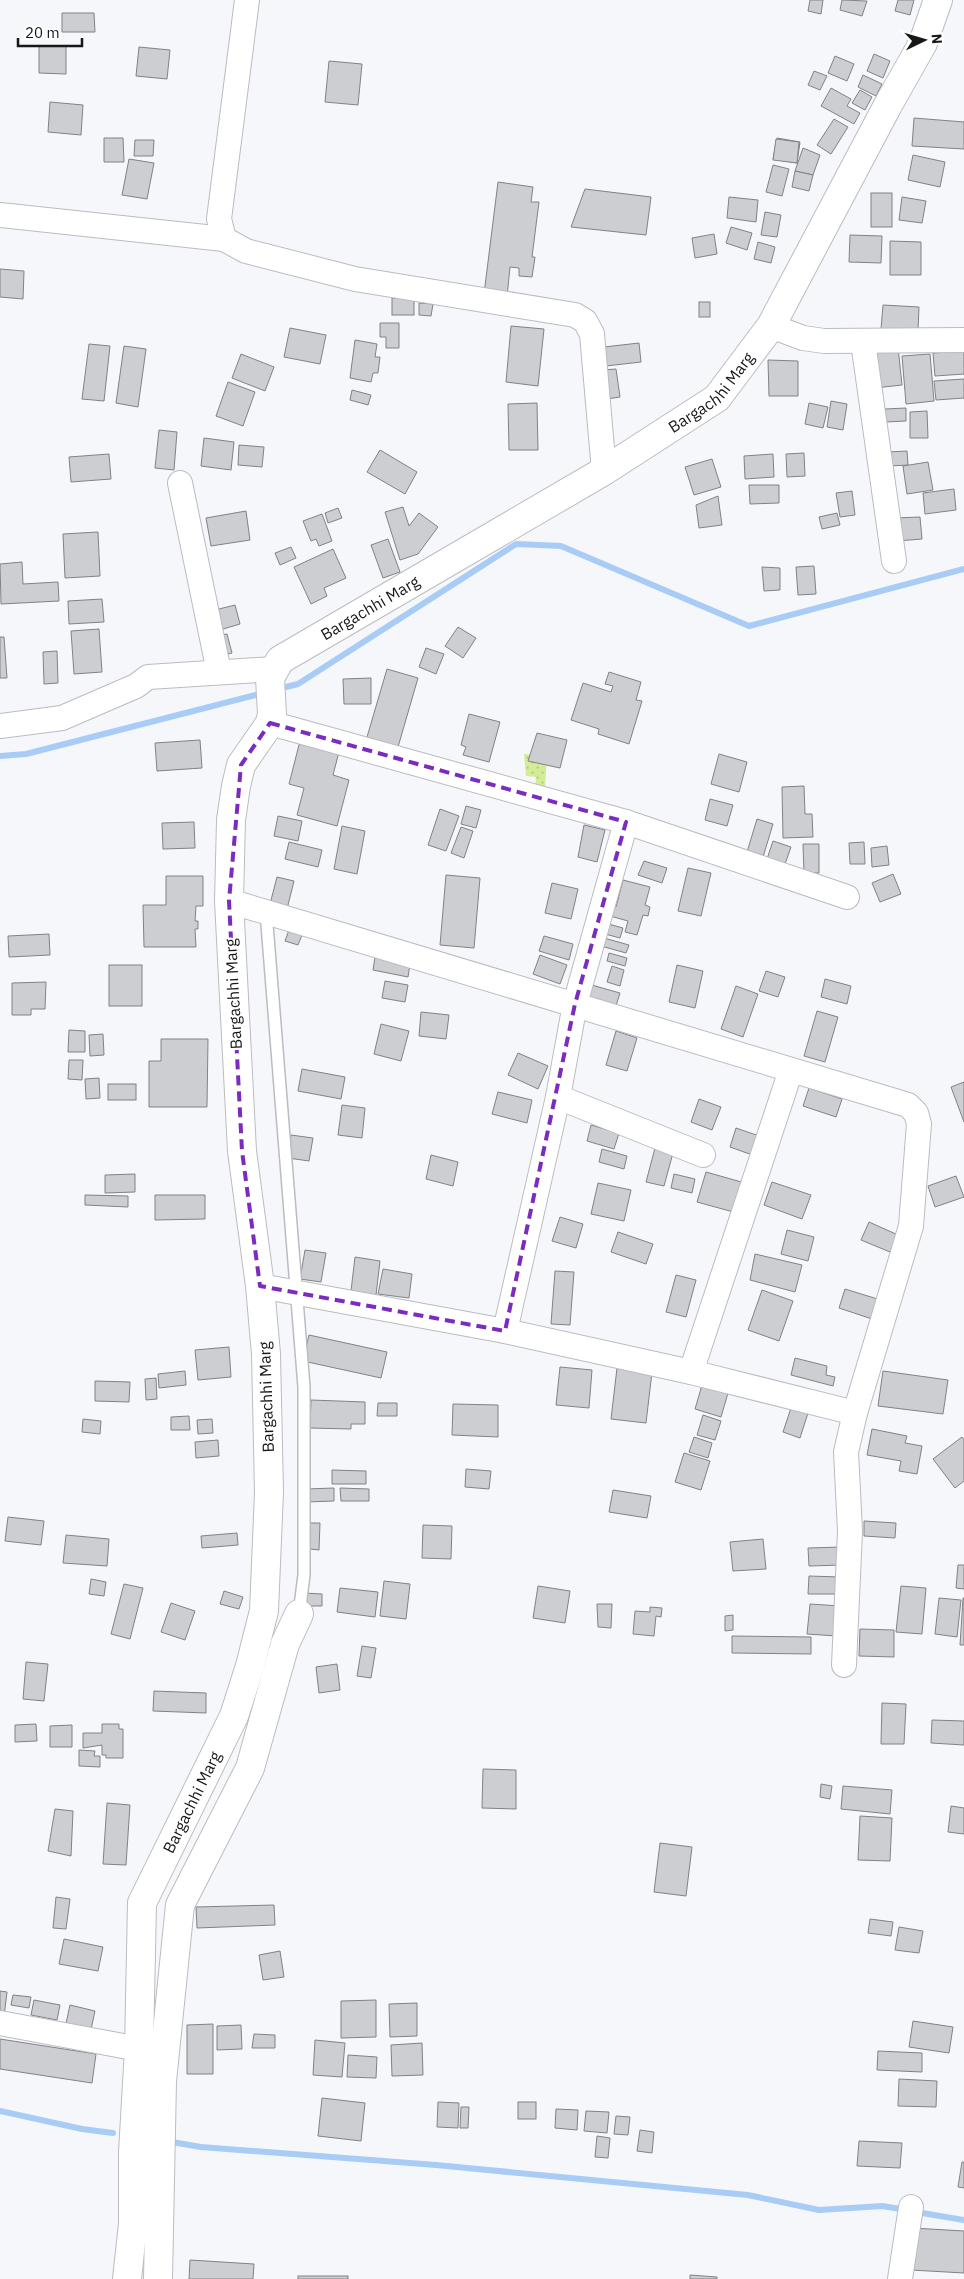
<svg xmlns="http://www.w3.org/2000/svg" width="964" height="2279" font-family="'IBM Plex Sans',sans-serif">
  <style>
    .green { fill: url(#green-dots) }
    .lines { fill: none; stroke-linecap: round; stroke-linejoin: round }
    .stream { stroke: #a8ccf5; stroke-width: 6 }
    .building { fill: #cdced2; stroke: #818286 }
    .service-casing { stroke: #bbbcc0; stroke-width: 14 }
    .minor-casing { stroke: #bbbcc0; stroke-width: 26 }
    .tertiary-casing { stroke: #bbbcc0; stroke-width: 30 }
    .service { stroke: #fff; stroke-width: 11 }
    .minor { stroke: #fff; stroke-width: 24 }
    .tertiary { stroke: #fff; stroke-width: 28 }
    .marked { fill: none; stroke: #7b2cbf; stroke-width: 4; stroke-dasharray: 10 6; stroke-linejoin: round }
    .labels { text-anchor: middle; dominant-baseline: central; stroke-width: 4.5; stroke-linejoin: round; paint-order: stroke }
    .street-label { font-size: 16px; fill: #161718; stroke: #fff }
  </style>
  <defs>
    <pattern id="green-dots" width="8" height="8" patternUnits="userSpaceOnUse" patternTransform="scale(1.25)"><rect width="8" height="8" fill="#d2ec98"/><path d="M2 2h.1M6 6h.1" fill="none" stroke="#b4ca82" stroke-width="1.8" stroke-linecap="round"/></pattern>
  </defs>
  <rect width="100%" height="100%" fill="#f6f7fb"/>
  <path class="green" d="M524,754L547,756L545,789L535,788L536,777L526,776Z"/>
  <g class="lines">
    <g class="stream">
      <path d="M278,689L298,684L516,544L561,546L749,626L964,569"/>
      <path d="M0,756L26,754L263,693"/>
      <path d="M0,2111L82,2129L113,2133"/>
      <path d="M166,2141L201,2147L436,2165L748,2195L819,2210L882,2206L907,2210"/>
      <path d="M916,2212L964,2220"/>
    </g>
  </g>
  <g class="building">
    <path d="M810,0H823L821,14L808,11Z"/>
    <path d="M842,0L867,1L862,16L840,10Z"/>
    <path d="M898,0H914L910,15L895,11Z"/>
    <path d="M62,13H94L95,32H62Z"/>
    <path d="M39,46H66V74L39,73Z"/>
    <path d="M139,47L170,50L167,79L136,76Z"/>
    <path d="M874,54L890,61L883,78L867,71Z"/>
    <path d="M835,56L854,64L847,81L828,73Z"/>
    <path d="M329,61L362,64L358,105L325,102Z"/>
    <path d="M814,71L827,76L820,90L808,85Z"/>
    <path d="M863,75L882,84L876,96L858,87Z"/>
    <path d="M831,88L851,99L847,106L860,113L854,124L821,106Z"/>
    <path d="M860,90L872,97L865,110L852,103Z"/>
    <path d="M50,102L83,105L81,135L48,132Z"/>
    <path d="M914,118L964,122V149L912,146Z"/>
    <path d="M834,119L848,127L831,154L817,145Z"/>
    <path d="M104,138H123L124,162H104Z"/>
    <path d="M777,138L800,142L797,163L773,159Z"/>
    <path d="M776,139L799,142L797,163L773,160Z"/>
    <path d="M135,140H154L153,156H134Z"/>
    <path d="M803,148L820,155L813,175L795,171Z"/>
    <path d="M913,155L945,162L940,187L908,180Z"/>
    <path d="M129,159L154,163L147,199L122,195Z"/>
    <path d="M773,165L789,169L782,196L766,192Z"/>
    <path d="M795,171L813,175L809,191L792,187Z"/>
    <path d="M498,182L533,187L531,202H539L532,257H535L532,277L519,276V268L510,267L507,297L484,294Z"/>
    <path d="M585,189L651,197L646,235L571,227Z"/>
    <rect x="871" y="193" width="21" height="34"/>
    <path d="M729,197L758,200L756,222L727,218Z"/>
    <path d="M902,197L926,201L922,223L899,220Z"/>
    <path d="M765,212L781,215L777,237L761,235Z"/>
    <path d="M731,227L752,233L747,250L726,243Z"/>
    <path d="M714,234L717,254L695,258L692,238Z"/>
    <path d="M850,235L882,236L881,263L849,262Z"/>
    <path d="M890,241L921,242V275H890Z"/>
    <path d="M758,242L775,247L771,263L754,259Z"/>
    <path d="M0,269L24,271L23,299L0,297Z"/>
    <rect x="392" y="298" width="22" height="17"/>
    <rect x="699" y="302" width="11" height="15"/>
    <path d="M419,303L433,304L431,316L419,315Z"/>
    <path d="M883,305L919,307L918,331L881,329Z"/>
    <path d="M380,323H399V348H386V337H380Z"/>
    <path d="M511,326L544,329L538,386L506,382Z"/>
    <path d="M290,328L326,335L320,364L284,357Z"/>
    <path d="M355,340L377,344L375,357H380L378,373H373L371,382L350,378Z"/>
    <path d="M639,343L641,362L606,366L604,347Z"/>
    <path d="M89,344L110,346L104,401L82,399Z"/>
    <path d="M124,346L146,349L138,407L116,403Z"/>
    <path d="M898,347L902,385L875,388L871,349Z"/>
    <path d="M964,351V374L935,376L933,353Z"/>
    <path d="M241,354L274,367L265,391L232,378Z"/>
    <path d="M930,354L934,401L906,404L902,356Z"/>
    <path d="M768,360L798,361V396H769Z"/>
    <path d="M616,369L620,397L607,399L603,370Z"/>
    <path d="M964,379V398L936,400L934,381Z"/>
    <path d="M228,382L255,392L243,426L216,416Z"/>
    <path d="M352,390L371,395L368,405L350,400Z"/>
    <path d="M831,401L847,404L843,430L827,427Z"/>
    <path d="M537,403L538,450H509L508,404Z"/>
    <path d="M809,403L828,407L823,428L805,424Z"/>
    <path d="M906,408V421L886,422L885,409Z"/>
    <path d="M927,411L928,438H910V412Z"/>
    <path d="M159,430L177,432L174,470L155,468Z"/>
    <path d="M204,438L234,442L231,470L201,466Z"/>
    <path d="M239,445L264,447L262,467L238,465Z"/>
    <path d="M380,450L417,472L405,494L367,472Z"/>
    <path d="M907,451L908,465L889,466L888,452Z"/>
    <path d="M804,453L805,476L787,477L786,454Z"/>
    <path d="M109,454L111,479L71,482L69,457Z"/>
    <path d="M773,454L774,477L745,479L744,456Z"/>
    <path d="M712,459L721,487L694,495L685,467Z"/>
    <path d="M928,462L933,490L907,494L903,466Z"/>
    <path d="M749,485H779V503L750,504Z"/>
    <path d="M954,489L956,510L925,514L923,493Z"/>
    <path d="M852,491L855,515L840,517L836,493Z"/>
    <path d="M718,496L722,525L699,528L696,505Z"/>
    <path d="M403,507L409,526L419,513L438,527L418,554L400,560L385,512Z"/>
    <path d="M338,508L342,518L328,523L325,513Z"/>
    <path d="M246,511L250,540L211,546L206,518Z"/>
    <path d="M837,513L840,525L822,529L819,517Z"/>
    <path d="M322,514L332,541L319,546L316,539L311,541L303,521Z"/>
    <path d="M920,517L922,539L897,541L895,518Z"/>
    <path d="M98,532L100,576L65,578L63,534Z"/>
    <path d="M388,539L400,572L383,578L371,545Z"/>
    <path d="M291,547L296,558L280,565L275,553Z"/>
    <path d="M333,549L346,578L324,588L327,596L311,604L294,567Z"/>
    <path d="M22,562L23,584L58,582L59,601L1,604L0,564Z"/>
    <path d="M814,566L816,594L798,595L796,567Z"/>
    <path d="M762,567L780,568V590L764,591Z"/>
    <path d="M102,599L104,622L69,624L68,601Z"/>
    <path d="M235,605L240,624L213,632L207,612Z"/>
    <path d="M458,627L476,638L463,658L445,646Z"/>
    <path d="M99,629L102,672L74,674L71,631Z"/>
    <path d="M227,634L232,653L220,656L216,636Z"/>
    <path d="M0,637H4L7,678H0Z"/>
    <path d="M426,648L444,654L436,674L419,667Z"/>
    <path d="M57,651L58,683L44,684L43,652Z"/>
    <path d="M387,669L418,678L398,747L367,737Z"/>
    <path d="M609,672L641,682L636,700L642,701L629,744L598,734L599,729L571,720L583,683L611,692L613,686L605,684Z"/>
    <path d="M371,678V704H344L343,679Z"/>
    <path d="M469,714L500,722L489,762L463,755L466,747L461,745Z"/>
    <path d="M537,733L567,740L560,768L528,761Z"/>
    <path d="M200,740L202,768L157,771L155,743Z"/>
    <path d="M300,741L339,752L333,775L349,780L337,826L297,815L304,788L289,784Z"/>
    <path d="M719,754L747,762L739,792L711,784Z"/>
    <path d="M804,786L805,814H812L813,837L783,838L782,787Z"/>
    <path d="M710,799L733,805L727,826L705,820Z"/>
    <path d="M466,806L481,810L476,828L461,824Z"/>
    <path d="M440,809L459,816L446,851L428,845Z"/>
    <path d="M278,816L302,821L298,841L274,836Z"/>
    <path d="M757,819L773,824L763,857L747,852Z"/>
    <path d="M194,822L195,848L163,849L162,823Z"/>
    <path d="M584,825L605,830L597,862L578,857Z"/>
    <path d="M342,826L365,831L357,874L334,869Z"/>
    <path d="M461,827L473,831L464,858L451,853Z"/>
    <path d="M773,841L791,847L784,867L766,862Z"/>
    <path d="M289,842L322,850L318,867L285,859Z"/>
    <path d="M864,842L865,864H850L849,843Z"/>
    <path d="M803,844H819V873H804Z"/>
    <path d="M887,846L889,865L872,867L871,848Z"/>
    <path d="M644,861L667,868L662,883L638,875Z"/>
    <path d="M688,868L711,873L701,916L678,911Z"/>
    <path d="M893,874L901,894L880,902L872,883Z"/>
    <path d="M446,875L480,878L474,948L440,945Z"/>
    <path d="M166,876H203V906H196L195,921H198V929H195L196,947H144L143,905H166Z"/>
    <path d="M277,877L294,881L287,909L270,904Z"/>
    <path d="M623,880L650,887L645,905L650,907L648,916L643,915L637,935L625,932L628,921L610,916L613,907H616Z"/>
    <path d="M552,883L578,889L571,919L545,913Z"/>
    <path d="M601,922L623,928L620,938L598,932Z"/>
    <path d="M289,930L302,935L298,945L285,941Z"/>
    <path d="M49,934L50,955L9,957L8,936Z"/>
    <path d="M544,936L573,944L569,960L539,951Z"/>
    <path d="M604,938L629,945L626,953L601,946Z"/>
    <path d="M609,953L627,958L625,966L607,961Z"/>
    <path d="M540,955L567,965L560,984L533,974Z"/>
    <path d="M375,957L410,964L408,977L373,970Z"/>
    <rect x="109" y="965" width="33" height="41"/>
    <path d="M677,965L703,971L695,1008L669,1002Z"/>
    <path d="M612,966L624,970L620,986L607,982Z"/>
    <path d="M766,971L785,977L778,997L759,991Z"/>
    <path d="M825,979L851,986L847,1004L821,997Z"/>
    <path d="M385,981L408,985L405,1002L382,998Z"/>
    <path d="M46,982L45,1009H31V1015H12V983Z"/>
    <path d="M588,984L620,993L615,1009L584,1000Z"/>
    <path d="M736,986L758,994L743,1037L721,1029Z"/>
    <path d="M817,1011L838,1017L825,1062L804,1056Z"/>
    <path d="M421,1012L449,1015L446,1039L419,1036Z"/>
    <path d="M381,1024L409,1031L401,1061L374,1054Z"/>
    <path d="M69,1030L85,1031V1052H68Z"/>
    <path d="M616,1031L637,1038L627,1071L606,1065Z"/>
    <path d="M103,1034L104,1055L90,1056L89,1035Z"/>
    <path d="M161,1039H208L207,1107H149V1061H161Z"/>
    <path d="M518,1053L548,1066L538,1089L508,1075Z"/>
    <path d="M69,1060H83L82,1080L68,1079Z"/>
    <path d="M302,1069L345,1077L341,1099L298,1091Z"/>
    <path d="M99,1078L100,1098L86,1099L85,1079Z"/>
    <path d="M964,1082V1122L951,1087Z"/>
    <rect x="108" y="1084" width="28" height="16"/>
    <path d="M809,1088L842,1099L836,1117L803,1106Z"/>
    <path d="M498,1092L532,1100L527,1123L492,1114Z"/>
    <path d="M699,1099L721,1107L712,1130L691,1122Z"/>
    <path d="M342,1105L365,1108L362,1138L338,1135Z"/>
    <path d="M591,1125L619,1133L614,1149L587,1141Z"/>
    <path d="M736,1128L765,1138L758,1157L730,1147Z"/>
    <path d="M291,1135L313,1138L309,1161L288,1158Z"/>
    <path d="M655,1148L673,1153L664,1186L646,1182Z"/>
    <path d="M602,1149L627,1156L624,1169L599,1162Z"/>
    <path d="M431,1155L458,1162L453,1186L426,1179Z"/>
    <path d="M706,1172L745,1183L737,1213L697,1202Z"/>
    <path d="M135,1174V1192L105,1193V1175Z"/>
    <path d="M674,1174L695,1179L692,1193L671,1188Z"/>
    <path d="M956,1176L964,1197L935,1207L928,1186Z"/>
    <path d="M772,1182L811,1195L802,1219L764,1205Z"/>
    <path d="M598,1183L631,1190L624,1221L591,1214Z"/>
    <path d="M85,1195L128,1196V1207L85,1205Z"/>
    <path d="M155,1195H205V1219L155,1220Z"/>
    <path d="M560,1217L583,1224L576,1248L552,1241Z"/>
    <path d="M869,1222L898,1235L890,1252L861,1240Z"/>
    <path d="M787,1230L814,1237L808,1261L781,1254Z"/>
    <path d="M618,1232L653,1244L646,1264L611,1252Z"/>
    <path d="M305,1250L326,1253L321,1282L300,1279Z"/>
    <path d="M755,1254L802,1265L795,1292L750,1280Z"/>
    <path d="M355,1257L380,1261L376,1295L351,1291Z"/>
    <path d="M383,1269L412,1274L409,1298L378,1294Z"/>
    <path d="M555,1271L574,1272L570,1325L551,1324Z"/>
    <path d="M676,1275L696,1280L686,1317L666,1312Z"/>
    <path d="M845,1289L884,1301L878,1321L839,1308Z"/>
    <path d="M762,1290L793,1301L779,1341L748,1330Z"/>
    <path d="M309,1335L387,1352L381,1378L303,1361Z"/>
    <path d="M229,1347L231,1377L198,1380L195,1350Z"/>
    <path d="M795,1358L827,1366L826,1375L835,1377L833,1386L791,1375Z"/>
    <path d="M560,1367L592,1370L589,1408L556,1405Z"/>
    <path d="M617,1368L652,1372L646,1423L611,1419Z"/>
    <path d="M185,1371L186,1385L159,1388L158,1374Z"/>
    <path d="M883,1371L948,1380L943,1414L878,1406Z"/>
    <path d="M156,1378L157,1399L146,1400L145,1379Z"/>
    <path d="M95,1381L130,1382L129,1402L95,1401Z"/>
    <path d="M702,1385L728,1393L721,1417L695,1409Z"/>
    <path d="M311,1400L365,1402V1424H351V1429L310,1428Z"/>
    <path d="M378,1403H397V1416H377Z"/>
    <path d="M453,1404L498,1405V1437L452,1435Z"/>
    <path d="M791,1408L808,1413L800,1438L783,1432Z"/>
    <path d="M703,1415L721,1421L715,1440L697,1435Z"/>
    <path d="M189,1416L190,1430H171V1417Z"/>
    <path d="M83,1419L101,1421L100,1434L82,1432Z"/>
    <path d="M212,1419L213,1433L198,1434L197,1420Z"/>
    <path d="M872,1429L907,1436L905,1443L922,1446L917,1474L899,1471L901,1461L867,1455Z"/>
    <path d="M694,1437L712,1443L708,1458L689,1452Z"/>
    <path d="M962,1437L964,1440V1481L955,1488L933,1459Z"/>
    <path d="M218,1440L219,1456L196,1458L195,1442Z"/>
    <path d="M684,1453L710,1461L701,1490L675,1482Z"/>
    <path d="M466,1469L491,1471L489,1489L465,1487Z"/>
    <path d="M332,1470L366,1471V1484H332Z"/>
    <path d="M334,1488V1501L306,1502V1489Z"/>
    <path d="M340,1488L369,1489V1501H341Z"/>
    <path d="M613,1490L651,1496L647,1518L609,1512Z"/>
    <path d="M8,1517L44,1521L41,1545L5,1541Z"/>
    <path d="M864,1521L896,1523L895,1538L864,1536Z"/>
    <path d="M310,1523H320L319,1550L310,1549Z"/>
    <path d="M423,1525L452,1526L451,1559L422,1558Z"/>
    <path d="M237,1533L238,1545L202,1548L201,1536Z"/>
    <path d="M66,1535L109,1539L107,1566L63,1563Z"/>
    <path d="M763,1539L766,1569L733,1571L730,1542Z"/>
    <path d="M841,1547L842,1565L809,1566L808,1548Z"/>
    <path d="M958,1565H964V1589L956,1588Z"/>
    <path d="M809,1576L841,1577L840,1594H808Z"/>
    <path d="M91,1579L106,1582L104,1596L89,1594Z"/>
    <path d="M384,1581L410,1584L406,1619L380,1616Z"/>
    <path d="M124,1584L143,1588L130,1639L111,1634Z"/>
    <path d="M538,1586L570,1591L565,1623L533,1618Z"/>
    <path d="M901,1586L926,1588L922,1634L896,1632Z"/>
    <path d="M340,1588L378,1592L375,1617L337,1612Z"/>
    <path d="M224,1591L243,1597L239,1609L220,1604Z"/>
    <path d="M304,1593L322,1594V1606H303Z"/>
    <path d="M939,1598L961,1600L957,1637L935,1634Z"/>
    <path d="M963,1598H964V1645H960Z"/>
    <path d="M171,1603L195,1611L185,1640L161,1632Z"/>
    <path d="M597,1604H612L611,1628L598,1627Z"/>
    <path d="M810,1604L840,1606L837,1636L807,1634Z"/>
    <path d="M650,1607L662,1608L661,1617L656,1616L654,1636L633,1634L635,1611L650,1612Z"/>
    <path d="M733,1615V1630L725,1631V1616Z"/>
    <path d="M860,1629L894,1630V1657L859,1656Z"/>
    <path d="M732,1636L811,1637V1654L732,1653Z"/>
    <path d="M362,1646L376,1648L371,1678L357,1676Z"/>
    <path d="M26,1662L48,1664L44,1701L23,1699Z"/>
    <path d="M337,1664L340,1690L319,1693L316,1667Z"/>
    <path d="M154,1691L206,1693V1713L153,1711Z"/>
    <path d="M882,1703L906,1704L904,1744H881Z"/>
    <path d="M932,1720L964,1721V1745L931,1743Z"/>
    <path d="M36,1724L37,1741L15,1742V1725Z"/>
    <path d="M102,1724H119V1729H123V1758H106V1755H102V1745L83,1748V1733H102Z"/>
    <path d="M72,1725V1747H50V1726Z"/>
    <path d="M79,1750L95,1751L94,1756H100V1767L79,1766Z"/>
    <path d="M483,1769L516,1770V1809L482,1808Z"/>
    <path d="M821,1784L832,1786L830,1799L820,1797Z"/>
    <path d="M843,1786L892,1790L890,1814L841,1809Z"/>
    <path d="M107,1803L130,1805L126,1865L103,1864Z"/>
    <path d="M951,1806L964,1808V1834L948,1832Z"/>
    <path d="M55,1809L73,1811L71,1856L48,1851Z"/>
    <path d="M860,1816L892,1818L890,1861L858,1860Z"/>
    <path d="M660,1843L692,1847L686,1896L654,1892Z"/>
    <path d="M56,1897L70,1899L66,1929L53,1928Z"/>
    <path d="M274,1905L275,1925L197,1928L196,1907Z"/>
    <path d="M870,1919L893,1922L891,1936L868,1933Z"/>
    <path d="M899,1927L923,1931L919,1953L895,1950Z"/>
    <path d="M64,1939L103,1947L98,1971L59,1964Z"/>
    <path d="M280,1951L284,1977L263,1980L259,1955Z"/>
    <path d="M0,1991L7,1992L4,2017H0Z"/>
    <path d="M13,1995L31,1997L29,2008L11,2005Z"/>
    <path d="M34,2000L60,2005L57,2020L31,2015Z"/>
    <path d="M376,2000V2037L341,2038V2001Z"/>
    <path d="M417,2003V2036L390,2037L389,2004Z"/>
    <path d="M70,2005L95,2011L90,2034L65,2028Z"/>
    <path d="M913,2021L953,2027L949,2053L909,2047Z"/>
    <path d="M213,2024V2074H187V2025Z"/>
    <path d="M241,2025L242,2049L217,2050V2026Z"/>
    <path d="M254,2034L275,2035V2048H252Z"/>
    <path d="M0,2039L96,2054L92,2083L0,2069Z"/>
    <path d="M315,2040L345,2043L342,2077L313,2075Z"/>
    <path d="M422,2043L423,2075L392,2076L391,2045Z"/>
    <path d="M878,2051L922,2053V2072L877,2070Z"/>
    <path d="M348,2055L377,2057L376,2078L347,2077Z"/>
    <path d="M899,2079L937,2081L936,2107L898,2106Z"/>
    <path d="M322,2098L365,2103L361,2141L318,2136Z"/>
    <path d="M438,2102L459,2103L458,2128L437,2127Z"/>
    <rect x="518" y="2102" width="18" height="17"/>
    <path d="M461,2107H469L468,2128H460Z"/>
    <path d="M556,2109L578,2110L577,2130L555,2128Z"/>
    <path d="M586,2111L609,2112L607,2133L584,2131Z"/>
    <path d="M616,2116L630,2117L628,2135L614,2134Z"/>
    <path d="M640,2130L654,2132L652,2153L637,2151Z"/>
    <path d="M597,2136L610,2138L608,2158L595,2157Z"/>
    <path d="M859,2141L902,2143L900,2168L857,2166Z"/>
    <path d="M962,2162H964V2188L958,2187Z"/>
    <path d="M913,2228L964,2231V2273L911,2270Z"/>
    <path d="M190,2260L254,2264L253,2279H189Z"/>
    <path d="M690,2275L717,2277V2279H690Z"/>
    <rect x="298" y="2276" width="50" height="3"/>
  </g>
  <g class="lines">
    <g class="service-casing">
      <path id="service" d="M266,912L304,1387V1575L299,1614"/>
    </g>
    <g class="minor-casing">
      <g id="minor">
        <path d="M247,0L219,219L224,239L246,251L355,279L575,315L585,321L592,334L604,471"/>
        <path d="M0,215L224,239"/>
        <path d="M771,326L803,338L824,341L964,340"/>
        <path d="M863,342L894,561"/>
        <path d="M180,483L219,672"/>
        <path d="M270,723L626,822L847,897"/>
        <path d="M0,726L62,718L136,686L148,677L274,669"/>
        <path d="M229,901L908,1105L916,1113L919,1124L911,1226L855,1413L846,1452L850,1531L844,1665"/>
        <path d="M558,1097L703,1155"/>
        <path d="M260,1286L505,1331L691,1372L855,1413"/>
        <path d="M505,1331L558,1097L575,1004L626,822"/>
        <path d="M691,1372L791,1070"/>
        <path d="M0,2023L139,2049"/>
        <path d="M900,2279L911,2207"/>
      </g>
    </g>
    <g class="tertiary-casing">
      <g id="tertiary">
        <path id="s1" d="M127,2279L133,2224V2152L139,2049L142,1903L234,1716L250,1666L264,1611L269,1492L266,1354L260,1286L242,1151L229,901L231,820L236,786L241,765L270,723L272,714L270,678L280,660L604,471L717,398L771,326L888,105L923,43L938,0"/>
        <path d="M158,2279L162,2081L180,1905L250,1768L285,1644L299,1614"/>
      </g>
    </g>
    <use href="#service" class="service"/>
    <use href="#minor" class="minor"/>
    <use href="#tertiary" class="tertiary"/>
  </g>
  <path class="marked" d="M270,723L626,822L575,1004L505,1331L260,1286L242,1151L229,901L241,765Z"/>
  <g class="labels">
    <g class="street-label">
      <text stroke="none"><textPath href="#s1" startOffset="2169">Bargachhi Marg</textPath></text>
      <text stroke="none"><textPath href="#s1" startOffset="1764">Bargachhi Marg</textPath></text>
      <text transform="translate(233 994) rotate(-93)">Bargachhi Marg</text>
      <text transform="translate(266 1397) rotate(-92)">Bargachhi Marg</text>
      <text stroke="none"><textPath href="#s1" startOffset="489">Bargachhi Marg</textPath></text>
    </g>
  </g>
  <g transform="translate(924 40) rotate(85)" stroke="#ffffff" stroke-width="4" paint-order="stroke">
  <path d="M0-4L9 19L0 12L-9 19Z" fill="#161718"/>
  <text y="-8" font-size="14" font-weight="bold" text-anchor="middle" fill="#161718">N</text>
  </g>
  <path d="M18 38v8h64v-8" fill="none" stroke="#161718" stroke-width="2.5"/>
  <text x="25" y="38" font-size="15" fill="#161718" stroke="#ffffff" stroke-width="4" paint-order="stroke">20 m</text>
</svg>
